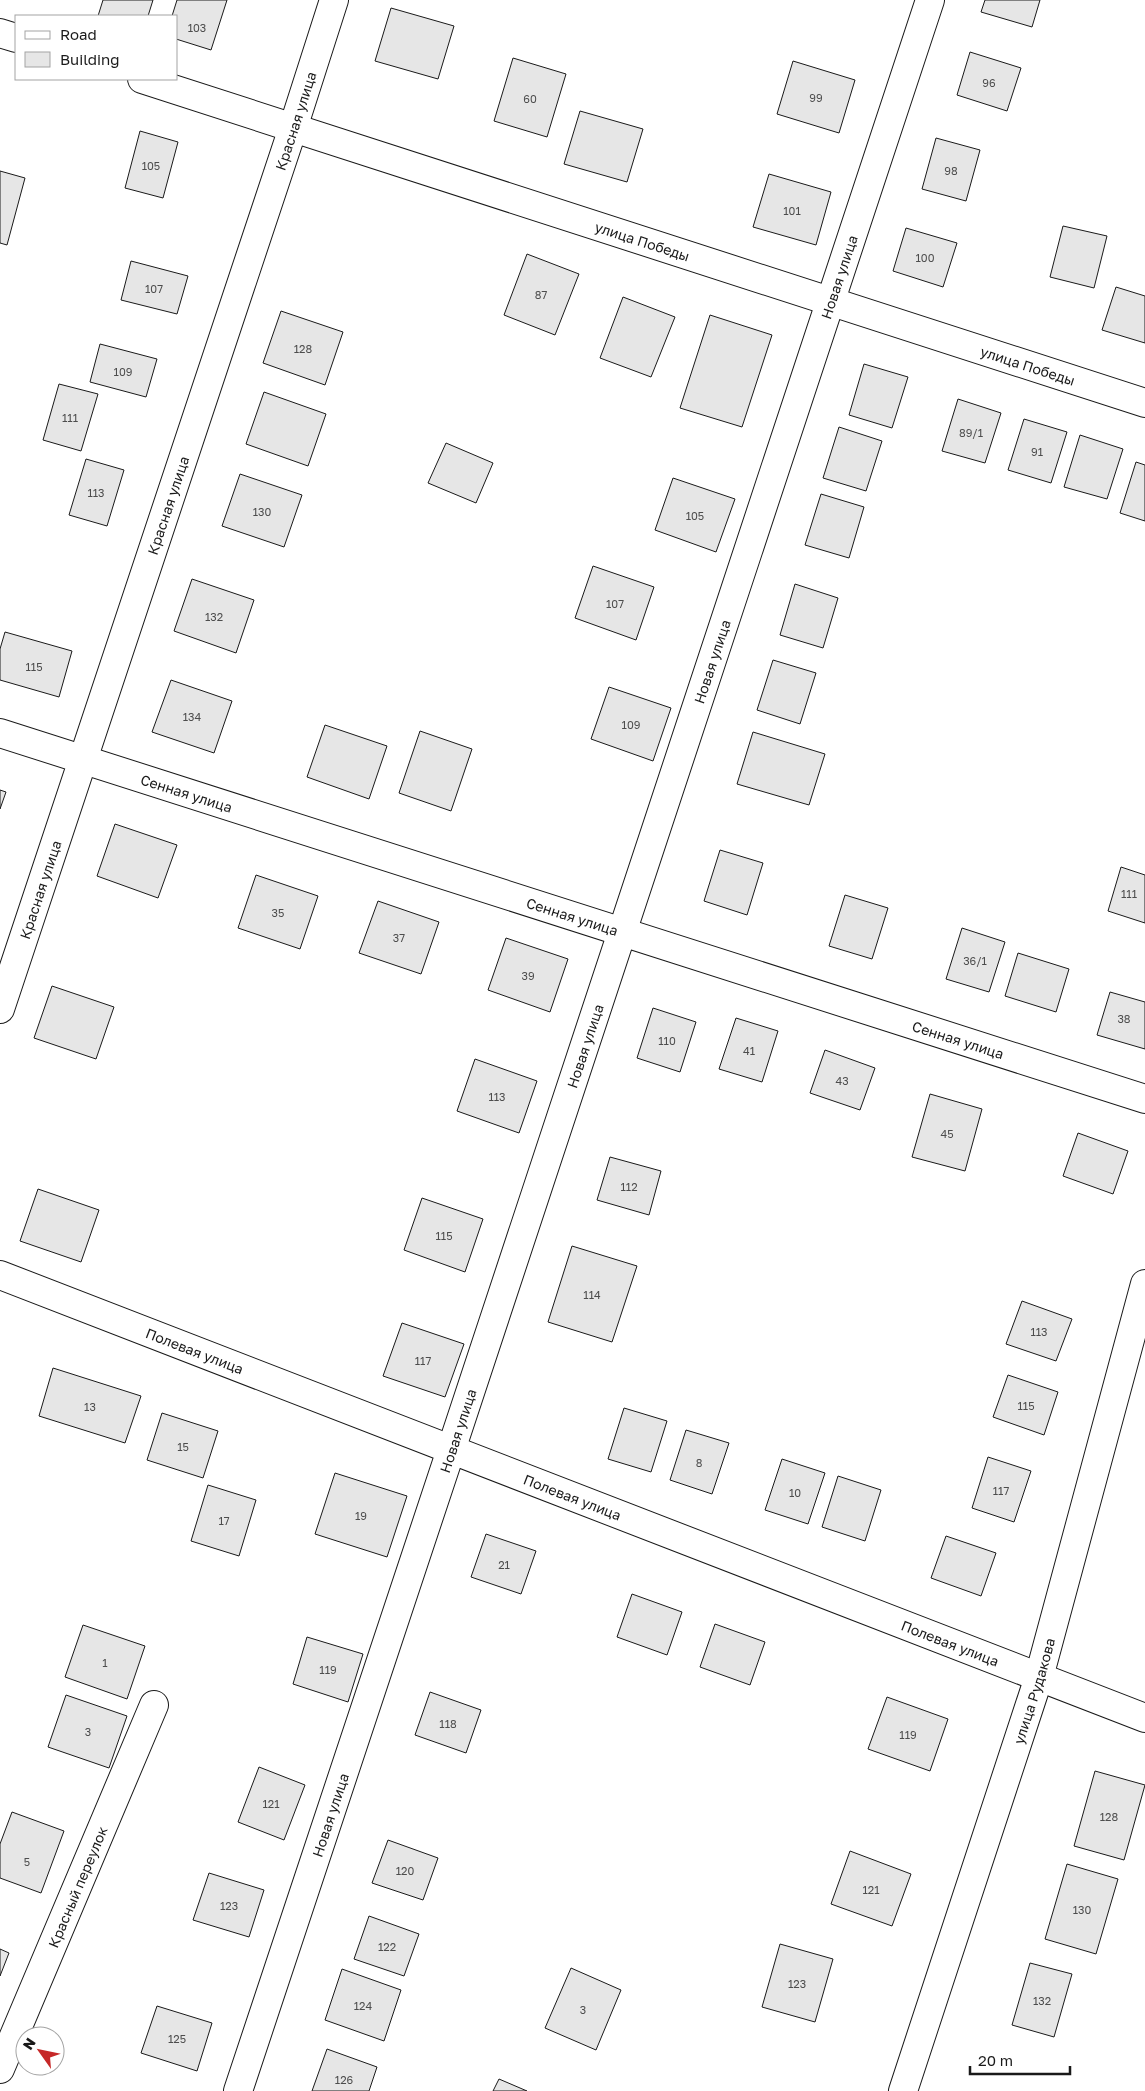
<svg xmlns="http://www.w3.org/2000/svg" width="1145" height="2091" font-family="'Golos Text',sans-serif">
  <style>
    .building { fill: #e6e6e6; stroke: #1a1a1a }
    .lines { fill: none; stroke-linecap: round; stroke-linejoin: round }
    .minor-casing { stroke: #1a1a1a; stroke-width: 30 }
    .minor { stroke: #fff; stroke-width: 28 }
    .labels { text-anchor: middle; dominant-baseline: central; stroke-width: 4; stroke-linejoin: round; paint-order: stroke }
    .number-label { font-size: 11px; fill: #4d4d4d }
    .street-label { font-size: 14px; fill: #1a1a1a; stroke: #fff }
  </style>
  <rect width="100%" height="100%" fill="#fff"/>
  <g class="building">
    <path d="M103,0H153L148,16H98Z"/>
    <path d="M177,0H227L211,50L176,39V16H172Z"/>
    <path d="M985,0H1040L1032,27L981,12Z"/>
    <path d="M391,8L454,26L438,79L375,61Z"/>
    <path d="M970,52L1021,68L1007,111L957,95Z"/>
    <path d="M513,58L566,74L547,137L494,121Z"/>
    <path d="M793,61L855,80L839,133L777,114Z"/>
    <path d="M580,111L643,129L627,182L564,164Z"/>
    <path d="M140,131L178,142L163,198L125,188Z"/>
    <path d="M936,138L980,150L966,201L922,189Z"/>
    <path d="M0,171L25,178L7,245L0,243Z"/>
    <path d="M769,174L831,192L816,245L753,227Z"/>
    <path d="M1063,226L1107,236L1094,288L1050,277Z"/>
    <path d="M906,228L957,243L943,287L893,271Z"/>
    <path d="M527,254L579,274L555,335L504,315Z"/>
    <path d="M131,261L188,276L177,314L121,300Z"/>
    <path d="M1116,287L1145,296V343L1102,330Z"/>
    <path d="M623,297L675,317L651,377L600,358Z"/>
    <path d="M281,311L343,332L325,385L263,363Z"/>
    <path d="M710,315L772,335L742,427L680,408Z"/>
    <path d="M100,344L157,359L146,397L90,382Z"/>
    <path d="M864,364L908,377L892,428L849,415Z"/>
    <path d="M59,384L98,394L81,451L43,440Z"/>
    <path d="M264,392L326,414L308,466L246,444Z"/>
    <path d="M958,399L1001,413L985,463L942,451Z"/>
    <path d="M1024,419L1067,432L1051,483L1008,470Z"/>
    <path d="M839,427L882,441L866,491L823,478Z"/>
    <path d="M1080,435L1123,449L1107,499L1064,487Z"/>
    <path d="M446,443L493,463L476,503L428,483Z"/>
    <path d="M86,459L124,470L107,526L69,515Z"/>
    <path d="M1136,462L1145,465V521L1120,513Z"/>
    <path d="M240,474L302,495L284,547L222,526Z"/>
    <path d="M673,478L735,499L716,552L655,530Z"/>
    <path d="M821,494L864,507L849,558L805,545Z"/>
    <path d="M593,566L654,587L636,640L575,618Z"/>
    <path d="M192,579L254,600L236,653L174,631Z"/>
    <path d="M795,584L838,598L823,648L780,635Z"/>
    <path d="M5,632L72,651L59,697L0,680V649Z"/>
    <path d="M773,660L816,673L800,724L757,710Z"/>
    <path d="M171,680L232,701L214,753L152,732Z"/>
    <path d="M609,687L671,708L653,761L591,739Z"/>
    <path d="M325,725L387,746L369,799L307,777Z"/>
    <path d="M420,731L472,749L451,811L399,793Z"/>
    <path d="M753,732L825,754L809,805L737,784Z"/>
    <path d="M0,790L6,792L0,809Z"/>
    <path d="M115,824L177,845L158,898L97,876Z"/>
    <path d="M720,850L763,863L747,915L704,901Z"/>
    <path d="M1121,867L1145,875V923L1108,911Z"/>
    <path d="M256,875L318,896L300,949L238,928Z"/>
    <path d="M845,895L888,908L872,959L829,946Z"/>
    <path d="M378,901L439,922L421,974L359,953Z"/>
    <path d="M962,928L1005,942L989,992L946,979Z"/>
    <path d="M506,938L568,959L550,1012L488,990Z"/>
    <path d="M1018,953L1069,969L1056,1012L1005,996Z"/>
    <path d="M52,986L114,1007L96,1059L34,1038Z"/>
    <path d="M1110,992L1145,1002V1049L1097,1035Z"/>
    <path d="M653,1008L696,1022L680,1072L637,1058Z"/>
    <path d="M736,1018L778,1031L762,1082L719,1069Z"/>
    <path d="M825,1050L875,1068L860,1110L810,1093Z"/>
    <path d="M475,1059L537,1081L519,1133L457,1111Z"/>
    <path d="M930,1094L982,1109L965,1171L912,1157Z"/>
    <path d="M1078,1133L1128,1151L1113,1194L1063,1176Z"/>
    <path d="M610,1157L661,1171L649,1215L597,1200Z"/>
    <path d="M38,1189L99,1210L81,1262L20,1241Z"/>
    <path d="M422,1198L483,1219L465,1272L404,1250Z"/>
    <path d="M572,1246L637,1266L612,1342L548,1322Z"/>
    <path d="M1022,1301L1072,1319L1056,1361L1006,1344Z"/>
    <path d="M402,1323L464,1344L445,1397L383,1376Z"/>
    <path d="M53,1368L141,1396L125,1443L39,1416Z"/>
    <path d="M1008,1375L1058,1392L1044,1435L993,1417Z"/>
    <path d="M624,1408L667,1421L651,1472L608,1459Z"/>
    <path d="M162,1413L218,1431L203,1478L147,1460Z"/>
    <path d="M686,1430L729,1443L712,1494L670,1480Z"/>
    <path d="M988,1457L1031,1471L1014,1522L972,1508Z"/>
    <path d="M782,1459L825,1473L808,1524L765,1510Z"/>
    <path d="M335,1473L407,1496L387,1557L315,1534Z"/>
    <path d="M838,1476L881,1490L865,1541L822,1527Z"/>
    <path d="M208,1485L256,1500L239,1556L191,1541Z"/>
    <path d="M486,1534L536,1551L521,1594L471,1577Z"/>
    <path d="M946,1536L996,1553L981,1596L931,1578Z"/>
    <path d="M632,1594L682,1612L667,1655L617,1637Z"/>
    <path d="M715,1624L765,1642L750,1685L700,1667Z"/>
    <path d="M83,1625L145,1646L127,1699L65,1677Z"/>
    <path d="M307,1637L363,1654L348,1702L293,1684Z"/>
    <path d="M430,1692L481,1710L466,1753L415,1735Z"/>
    <path d="M66,1695L127,1716L109,1768L48,1747Z"/>
    <path d="M887,1697L948,1719L930,1771L868,1749Z"/>
    <path d="M259,1767L305,1785L284,1840L238,1822Z"/>
    <path d="M1095,1771L1145,1785L1124,1860L1074,1846Z"/>
    <path d="M12,1812L64,1831L41,1893L0,1878V1844Z"/>
    <path d="M388,1840L438,1858L423,1900L372,1883Z"/>
    <path d="M850,1851L911,1874L892,1926L831,1904Z"/>
    <path d="M1067,1864L1118,1879L1096,1954L1045,1939Z"/>
    <path d="M209,1873L264,1890L249,1937L193,1920Z"/>
    <path d="M369,1916L419,1934L404,1976L354,1959Z"/>
    <path d="M780,1944L833,1959L815,2022L762,2007Z"/>
    <path d="M0,1949L9,1953L0,1976Z"/>
    <path d="M1030,1963L1072,1974L1054,2037L1012,2025Z"/>
    <path d="M571,1968L621,1990L596,2050L545,2028Z"/>
    <path d="M342,1969L401,1990L384,2041L325,2020Z"/>
    <path d="M157,2006L212,2023L197,2071L141,2053Z"/>
    <path d="M327,2049L377,2067L369,2091H312Z"/>
    <path d="M499,2079L527,2091H493Z"/>
  </g>
  <g class="lines">
    <g class="minor-casing">
      <g id="minor">
        <path d="M0,33L16,38"/>
        <path id="s1" d="M142,79L1145,403"/>
        <path id="s2" d="M0,733L1145,1099"/>
        <path id="s3" d="M0,1009L293,128L334,0"/>
        <path id="s4" d="M0,1275L1145,1718"/>
        <path id="s5" d="M0,2069L154,1705"/>
        <path id="s6" d="M238,2091L451,1450L930,0"/>
        <path id="s7" d="M903,2091L1039,1677L1145,1284"/>
      </g>
    </g>
    <use href="#minor" class="minor"/>
  </g>
  <g class="labels">
    <g class="number-label">
      <text x="197" y="27">103</text>
      <text x="989" y="82">96</text>
      <text x="816" y="97">99</text>
      <text x="530" y="98">60</text>
      <text x="151" y="165">105</text>
      <text x="951" y="170">98</text>
      <text x="792" y="210">101</text>
      <text x="925" y="257">100</text>
      <text x="154" y="288">107</text>
      <text x="541" y="294">87</text>
      <text x="303" y="348">128</text>
      <text x="123" y="371">109</text>
      <text x="70" y="417">111</text>
      <text x="971" y="432">89/1</text>
      <text x="1037" y="451">91</text>
      <text x="96" y="492">113</text>
      <text x="262" y="511">130</text>
      <text x="695" y="515">105</text>
      <text x="615" y="603">107</text>
      <text x="214" y="616">132</text>
      <text x="34" y="666">115</text>
      <text x="192" y="716">134</text>
      <text x="631" y="724">109</text>
      <text x="1129" y="893">111</text>
      <text x="278" y="912">35</text>
      <text x="399" y="937">37</text>
      <text x="975" y="960">36/1</text>
      <text x="528" y="975">39</text>
      <text x="1124" y="1018">38</text>
      <text x="667" y="1040">110</text>
      <text x="749" y="1050">41</text>
      <text x="842" y="1080">43</text>
      <text x="497" y="1096">113</text>
      <text x="947" y="1133">45</text>
      <text x="629" y="1186">112</text>
      <text x="444" y="1235">115</text>
      <text x="592" y="1294">114</text>
      <text x="1039" y="1331">113</text>
      <text x="423" y="1360">117</text>
      <text x="1026" y="1405">115</text>
      <text x="90" y="1406">13</text>
      <text x="183" y="1446">15</text>
      <text x="699" y="1462">8</text>
      <text x="1001" y="1490">117</text>
      <text x="795" y="1492">10</text>
      <text x="361" y="1515">19</text>
      <text x="224" y="1520">17</text>
      <text x="504" y="1564">21</text>
      <text x="105" y="1662">1</text>
      <text x="328" y="1669">119</text>
      <text x="448" y="1723">118</text>
      <text x="88" y="1731">3</text>
      <text x="908" y="1734">119</text>
      <text x="271" y="1803">121</text>
      <text x="1109" y="1816">128</text>
      <text x="27" y="1861">5</text>
      <text x="405" y="1870">120</text>
      <text x="871" y="1889">121</text>
      <text x="229" y="1905">123</text>
      <text x="1082" y="1909">130</text>
      <text x="387" y="1946">122</text>
      <text x="797" y="1983">123</text>
      <text x="1042" y="2000">132</text>
      <text x="363" y="2005">124</text>
      <text x="583" y="2009">3</text>
      <text x="177" y="2038">125</text>
      <text x="344" y="2079">126</text>
    </g>
    <g class="street-label">
      <text stroke="none"><textPath href="#s3" startOffset="936">Красная улица</textPath></text>
      <text stroke="none"><textPath href="#s1" startOffset="526">улица Победы</textPath></text>
      <text stroke="none"><textPath href="#s6" startOffset="1911">Новая улица</textPath></text>
      <text stroke="none"><textPath href="#s1" startOffset="931">улица Победы</textPath></text>
      <text stroke="none"><textPath href="#s3" startOffset="531">Красная улица</textPath></text>
      <text stroke="none"><textPath href="#s6" startOffset="1506">Новая улица</textPath></text>
      <text stroke="none"><textPath href="#s2" startOffset="196">Сенная улица</textPath></text>
      <text stroke="none"><textPath href="#s3" startOffset="126">Красная улица</textPath></text>
      <text stroke="none"><textPath href="#s2" startOffset="601">Сенная улица</textPath></text>
      <text stroke="none"><textPath href="#s2" startOffset="1006">Сенная улица</textPath></text>
      <text stroke="none"><textPath href="#s6" startOffset="1101">Новая улица</textPath></text>
      <text stroke="none"><textPath href="#s4" startOffset="209">Полевая улица</textPath></text>
      <text stroke="none"><textPath href="#s6" startOffset="696">Новая улица</textPath></text>
      <text stroke="none"><textPath href="#s4" startOffset="614">Полевая улица</textPath></text>
      <text stroke="none"><textPath href="#s4" startOffset="1019">Полевая улица</textPath></text>
      <text stroke="none"><textPath href="#s7" startOffset="421">улица Рудакова</textPath></text>
      <text stroke="none"><textPath href="#s6" startOffset="291">Новая улица</textPath></text>
      <text stroke="none"><textPath href="#s5" startOffset="198">Красный переулок</textPath></text>
    </g>
  </g>
  <rect x="15" y="15" width="162" height="65" fill="#ffffff" stroke="#a3a3a3"/>
  <rect x="25" y="31" width="25" height="8" fill="#ffffff" stroke="#a3a3a3"/>
  <text x="60" y="40" font-size="15" fill="#1a1a1a">Road</text>
  <rect x="25" y="52" width="25" height="15" fill="#e6e6e6" stroke="#a3a3a3"/>
  <text x="60" y="65" font-size="15" fill="#1a1a1a">Building</text>
  <g transform="translate(40 2051) rotate(303)"><circle r="24" fill="#ffffff" stroke="#a3a3a3"/>
  <path d="M0-4L9 19L0 12L-9 19Z" fill="#c62828"/>
  <text y="-8" font-size="14" font-weight="bold" text-anchor="middle" fill="#1a1a1a">N</text>
  </g>
  <path d="M970 2066v8h100v-8" fill="none" stroke="#1a1a1a" stroke-width="2.5"/>
  <text x="978" y="2066" font-size="15" fill="#1a1a1a" stroke="#ffffff" stroke-width="4" paint-order="stroke">20 m</text>
</svg>
